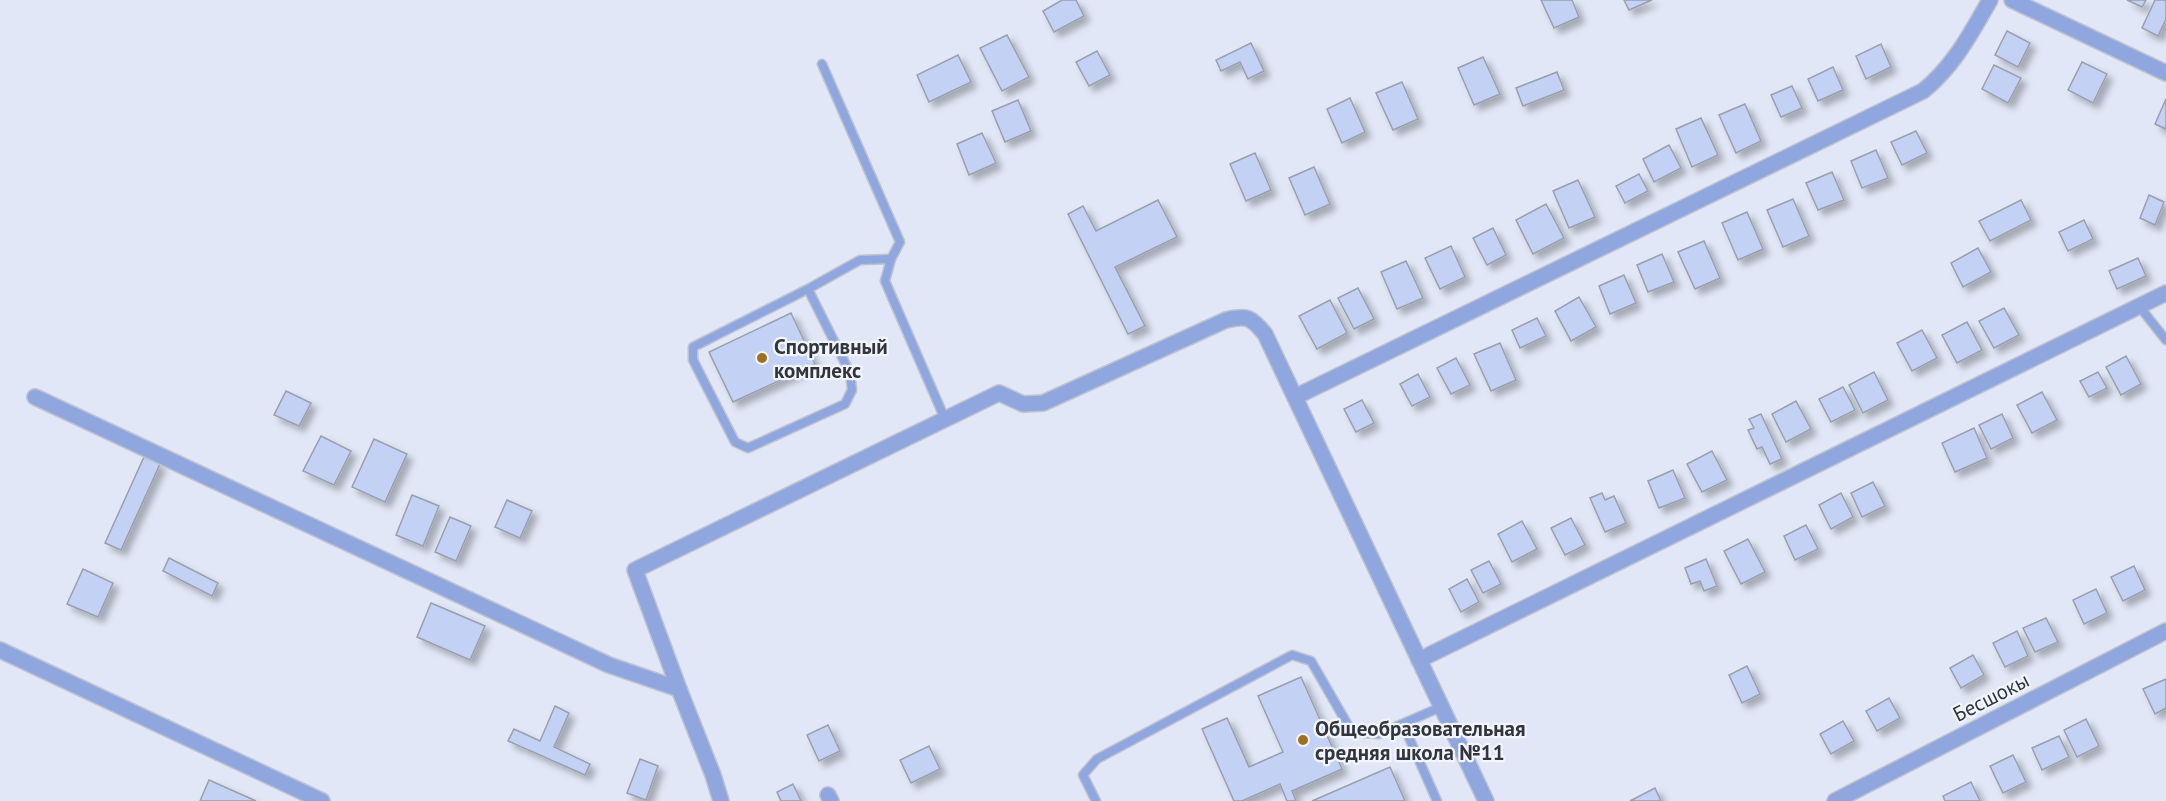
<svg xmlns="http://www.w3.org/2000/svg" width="2166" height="801" font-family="'PT Sans',sans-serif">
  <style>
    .building { fill: #c3d1f5; stroke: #999fad; stroke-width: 1.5; filter: url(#shadow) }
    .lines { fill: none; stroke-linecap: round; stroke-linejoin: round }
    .service-casing { stroke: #bec3d1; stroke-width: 11 }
    .minor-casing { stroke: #bec3d1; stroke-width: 18 }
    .tertiary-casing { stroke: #bec3d1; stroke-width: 18 }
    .service { stroke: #90a6de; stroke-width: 8 }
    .minor { stroke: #90a6de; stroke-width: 15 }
    .tertiary { stroke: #90a6de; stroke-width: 15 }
    .poi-dot { fill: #9d7121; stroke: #f1f5fe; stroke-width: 2 }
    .labels { text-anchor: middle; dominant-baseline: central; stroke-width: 4.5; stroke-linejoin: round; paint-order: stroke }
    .poi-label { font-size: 21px; font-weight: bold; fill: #33353b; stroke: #f1f5fe; text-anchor: start }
    .street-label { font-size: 21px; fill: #33353b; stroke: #f1f5fe }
  </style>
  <defs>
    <filter id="shadow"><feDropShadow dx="5.5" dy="5.5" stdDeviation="3" flood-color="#0004"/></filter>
  </defs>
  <rect width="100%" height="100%" fill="#e1e7f6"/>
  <g class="building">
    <path d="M1062,0H1076L1084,16L1054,32L1043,11Z"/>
    <path d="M1541,0H1572L1579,17L1554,28Z"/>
    <path d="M1624,0H1652L1629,10Z"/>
    <path d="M2127,0H2146L2142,7Z"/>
    <path d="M2155,0H2166V19L2158,36L2142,28Z"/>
    <path d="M2007,31L2030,43L2018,67L1995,55Z"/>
    <path d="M1007,35L1029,77L1002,91L980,48Z"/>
    <path d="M1251,43L1264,71L1248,79L1240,62L1221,71L1216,60Z"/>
    <path d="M1881,44L1891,67L1866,79L1856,56Z"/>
    <path d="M1097,51L1110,75L1089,86L1076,62Z"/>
    <path d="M958,55L971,82L929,102L917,75Z"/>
    <path d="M1483,57L1500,94L1474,105L1458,68Z"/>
    <path d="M2082,62L2107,74L2093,103L2068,90Z"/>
    <path d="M1994,65L2021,78L2008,103L1982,89Z"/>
    <path d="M1833,67L1843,90L1818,101L1808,79Z"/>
    <path d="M1557,72L1564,90L1523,106L1516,88Z"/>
    <path d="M1402,82L1418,119L1393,130L1376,93Z"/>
    <path d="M1792,86L1802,108L1781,117L1771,95Z"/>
    <path d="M1350,98L1365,132L1342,143L1327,109Z"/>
    <path d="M2166,99V129L2155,124Z"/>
    <path d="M1018,100L1031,131L1005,142L992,111Z"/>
    <path d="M1745,104L1761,141L1736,153L1719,115Z"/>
    <path d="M1701,118L1718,155L1692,167L1676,129Z"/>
    <path d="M1916,131L1927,153L1902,165L1891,142Z"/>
    <path d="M982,133L996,163L969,175L957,144Z"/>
    <path d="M1669,145L1681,168L1654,182L1643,159Z"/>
    <path d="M1876,150L1888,178L1862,188L1851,161Z"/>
    <path d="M1255,153L1271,190L1246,201L1230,164Z"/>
    <path d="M1314,167L1330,204L1305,215L1289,178Z"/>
    <path d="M1832,172L1844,200L1818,210L1806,183Z"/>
    <path d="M1639,174L1648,191L1625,203L1616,186Z"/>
    <path d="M1578,180L1595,217L1569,228L1553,191Z"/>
    <path d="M2149,195L2164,202L2155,225L2140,218Z"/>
    <path d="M1793,199L1809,236L1783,247L1767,210Z"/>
    <path d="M1158,200L1177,237L1115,267L1145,326L1128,334L1068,214L1083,206L1096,231Z"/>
    <path d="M2021,200L2031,220L1990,241L1979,221Z"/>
    <path d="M1546,204L1564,238L1533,254L1516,220Z"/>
    <path d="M1747,212L1763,249L1738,260L1722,223Z"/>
    <path d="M2084,220L2093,239L2068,251L2059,232Z"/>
    <path d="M1493,228L1506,255L1487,265L1473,238Z"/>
    <path d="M1704,241L1720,278L1695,289L1678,252Z"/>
    <path d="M1451,246L1465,277L1440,289L1425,258Z"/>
    <path d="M1978,248L1991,272L1963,287L1951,263Z"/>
    <path d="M1662,254L1674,282L1648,292L1637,265Z"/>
    <path d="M2138,258L2146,276L2117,289L2109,271Z"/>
    <path d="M1406,261L1423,298L1397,309L1381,272Z"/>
    <path d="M1624,275L1636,303L1610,314L1599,286Z"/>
    <path d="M1358,288L1374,319L1354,329L1338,298Z"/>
    <path d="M1579,297L1596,327L1571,341L1555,311Z"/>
    <path d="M1330,300L1347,333L1317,349L1299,316Z"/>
    <path d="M2004,308L2019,335L1994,348L1979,321Z"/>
    <path d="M791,313L815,364L733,402L709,352Z"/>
    <path d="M1537,318L1546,336L1520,348L1512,330Z"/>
    <path d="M1967,322L1982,350L1957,363L1942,335Z"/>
    <path d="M1922,330L1937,358L1912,371L1897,343Z"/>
    <path d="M1500,343L1516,380L1491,391L1474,354Z"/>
    <path d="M2126,356L2141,384L2121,395L2106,367Z"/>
    <path d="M1456,358L1470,385L1451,394L1437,368Z"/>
    <path d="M1874,372L1888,400L1863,413L1849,385Z"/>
    <path d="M2098,372L2107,388L2089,397L2080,381Z"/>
    <path d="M1418,374L1430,397L1412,406L1400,384Z"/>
    <path d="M1843,387L1855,410L1831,422L1819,399Z"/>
    <path d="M286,391L311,403L299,426L274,415Z"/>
    <path d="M2042,392L2057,420L2032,433L2017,405Z"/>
    <path d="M1362,400L1374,423L1356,432L1344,409Z"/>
    <path d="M1796,401L1811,429L1786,442L1772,414Z"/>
    <path d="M1761,414L1782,459L1770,464L1762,447L1757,449L1748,430L1754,428L1749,419Z"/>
    <path d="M2002,414L2013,438L1991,449L1979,425Z"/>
    <path d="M1974,428L1987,458L1955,472L1942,443Z"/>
    <path d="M321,436L351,451L334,485L303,471Z"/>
    <path d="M374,439L407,454L385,502L352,487Z"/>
    <path d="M1712,451L1727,480L1702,492L1687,464Z"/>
    <path d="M144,457L160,464L121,550L105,543Z"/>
    <path d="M1673,470L1685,498L1659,508L1648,481Z"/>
    <path d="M1873,482L1885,506L1862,517L1851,493Z"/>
    <path d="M1602,493L1605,500L1614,496L1626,523L1605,532L1590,498Z"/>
    <path d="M1841,493L1853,517L1831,529L1819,505Z"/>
    <path d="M412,495L439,506L423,546L396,535Z"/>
    <path d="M507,500L532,511L520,538L495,527Z"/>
    <path d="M450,517L471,526L456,561L435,552Z"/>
    <path d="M1571,518L1585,545L1565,555L1551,528Z"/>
    <path d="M1522,521L1537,549L1512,562L1498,534Z"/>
    <path d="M1806,525L1818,549L1795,560L1784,536Z"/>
    <path d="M1748,539L1765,572L1741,584L1724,551Z"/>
    <path d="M169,558L218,583L212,596L163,571Z"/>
    <path d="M1706,559L1717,586L1704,591L1700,581L1691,584L1685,568Z"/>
    <path d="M1489,561L1501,584L1483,593L1471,570Z"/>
    <path d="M2134,566L2145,590L2123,601L2111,577Z"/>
    <path d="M83,569L113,583L98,617L67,604Z"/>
    <path d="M1467,579L1479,602L1461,612L1449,589Z"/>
    <path d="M2096,589L2107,613L2084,624L2073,600Z"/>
    <path d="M431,603L485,626L470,660L417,637Z"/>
    <path d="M2046,618L2058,642L2035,652L2023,628Z"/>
    <path d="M2017,631L2028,656L2005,667L1993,643Z"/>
    <path d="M1973,655L1984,675L1961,688L1950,668Z"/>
    <path d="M1747,666L1760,694L1742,703L1729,675Z"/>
    <path d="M1301,677L1342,769L1292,791L1296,801H1287L1280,784L1242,801H1234L1202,729L1227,718L1249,767L1283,752L1258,696Z"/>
    <path d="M2166,679V708L2155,714L2143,689Z"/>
    <path d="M1889,698L1900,718L1877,731L1866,711Z"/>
    <path d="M555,706L569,713L554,747L590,764L585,775L508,741L514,729L540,741Z"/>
    <path d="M2086,719L2099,746L2077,757L2064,730Z"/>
    <path d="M1843,721L1854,741L1831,754L1820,734Z"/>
    <path d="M828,725L840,751L819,761L807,735Z"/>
    <path d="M2059,736L2069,757L2042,770L2032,748Z"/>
    <path d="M929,746L940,769L911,783L900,760Z"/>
    <path d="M2013,755L2026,782L2003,793L1990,766Z"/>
    <path d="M640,759L658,766L646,800L627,793Z"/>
    <path d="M1390,767L1405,801H1312Z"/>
    <path d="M209,780L256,801H200Z"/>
    <path d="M1971,782L1980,801H1945L1943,796Z"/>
    <path d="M793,784L801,801H781L777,792Z"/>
    <path d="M1655,788L1661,801H1630Z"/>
  </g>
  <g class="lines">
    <g class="service-casing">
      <g id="service">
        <path d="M822,64L900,242L891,259L885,281L945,419"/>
        <path d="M808,289L850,373L852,390L845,404L748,448L735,442L693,360V347L808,289L860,260L891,259"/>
        <path d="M2139,306L2166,340"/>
        <path d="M1403,724L1437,801"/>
        <path d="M1096,801L1083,775L1097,759L1292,655L1311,661L1352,732L1379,734L1441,707"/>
      </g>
    </g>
    <g class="minor-casing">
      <g id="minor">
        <path d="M2012,0L2166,73"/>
        <path d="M35,397L609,665L679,689"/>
        <path d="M1295,397L1923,91C1954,66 1971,33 1990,0"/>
        <path d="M0,650L322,801"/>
        <path d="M1419,660L2166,293"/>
        <path d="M828,795L831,801"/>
        <path d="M721,801L713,775L679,689L635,570L999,393L1023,404L1043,403L1226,320C1247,315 1251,317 1265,334L1486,801"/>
      </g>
    </g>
    <g class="tertiary-casing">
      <path id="tertiary" d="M1835,801L2166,631"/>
    </g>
    <use href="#service" class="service"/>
    <use href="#minor" class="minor"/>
    <use href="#tertiary" class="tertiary"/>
  </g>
  <g class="poi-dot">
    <circle cx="762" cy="358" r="6"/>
    <circle cx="1303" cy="740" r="6"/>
  </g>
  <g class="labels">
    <g class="poi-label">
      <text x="774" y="346">Спортивный<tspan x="774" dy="24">комплекс</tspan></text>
      <text x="1315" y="728">Общеобразовательная<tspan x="1315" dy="24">средняя школа №11</tspan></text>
    </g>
    <g class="street-label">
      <text transform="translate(1991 697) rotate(-27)">Бесшокы</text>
    </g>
  </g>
</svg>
